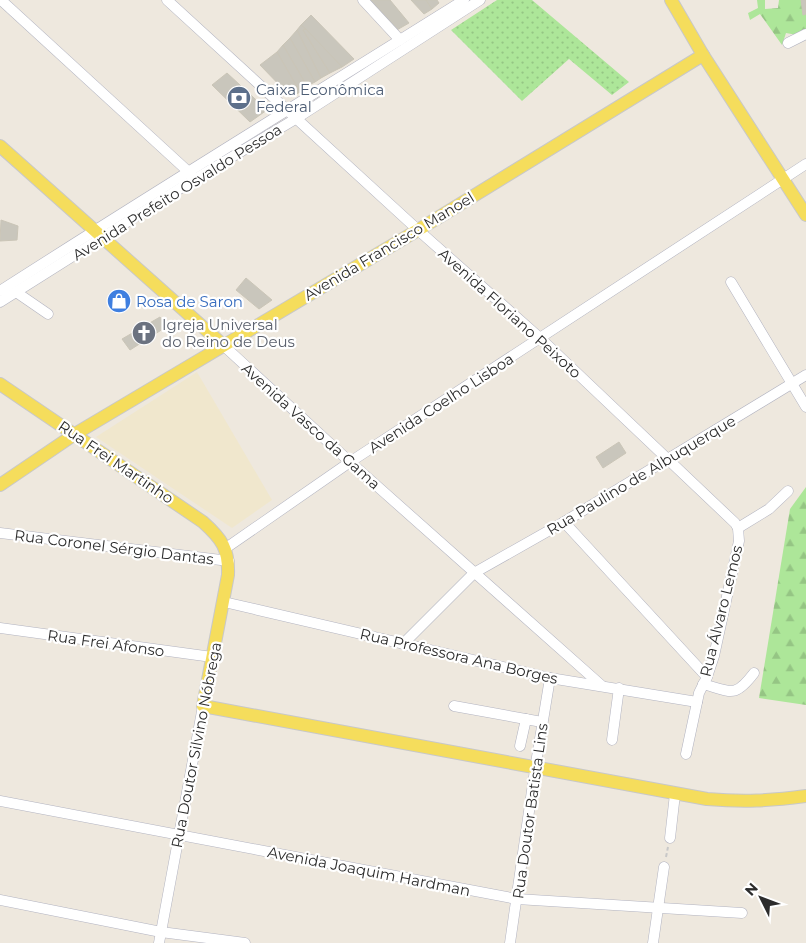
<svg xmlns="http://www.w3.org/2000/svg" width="806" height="943" font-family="Montserrat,sans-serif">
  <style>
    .education { fill: #f0e7cd }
    .grass { fill: url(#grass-dots) }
    .forest { fill: url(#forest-firs) }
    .building { fill: #c9c6bc; stroke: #cac5b7 }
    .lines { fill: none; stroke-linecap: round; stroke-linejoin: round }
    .minor-casing { stroke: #b2b3c0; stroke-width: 11 }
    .major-casing { stroke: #c8c8c8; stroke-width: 14 }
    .path { stroke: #c8c8c8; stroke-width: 2; stroke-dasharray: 4 2.5; stroke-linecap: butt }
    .minor { stroke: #fff; stroke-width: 10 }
    .major { stroke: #f5dd5c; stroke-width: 12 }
    .labels { text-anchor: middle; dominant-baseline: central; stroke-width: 4.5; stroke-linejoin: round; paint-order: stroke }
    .service-label { font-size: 15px; fill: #4e5e75; stroke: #fff; text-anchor: start }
    .street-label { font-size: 15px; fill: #2c2c2c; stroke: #fff }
    .shop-label { font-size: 15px; fill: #366cbe; stroke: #fff; text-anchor: start }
    .worship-label { font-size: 15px; fill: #5b616d; stroke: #fff; text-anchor: start }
  </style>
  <defs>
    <pattern id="grass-dots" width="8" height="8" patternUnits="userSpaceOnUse" patternTransform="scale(1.25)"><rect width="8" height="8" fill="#ade699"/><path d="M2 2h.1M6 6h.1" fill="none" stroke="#95c584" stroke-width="1.8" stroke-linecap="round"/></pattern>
    <pattern id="forest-firs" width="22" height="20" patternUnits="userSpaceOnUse" patternTransform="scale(1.25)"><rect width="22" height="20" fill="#ade699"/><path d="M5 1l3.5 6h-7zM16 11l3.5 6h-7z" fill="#95c584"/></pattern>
  </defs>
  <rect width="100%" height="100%" fill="#eee8de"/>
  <path class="education" d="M197,372L272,500L232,528L96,437Z"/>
  <path class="grass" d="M497,0H532L629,82L612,95L569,59L522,101L451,30Z"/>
  <g class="forest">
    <path d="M757,0H765V9L778,8L779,0H806V31L797,35L786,33L782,45L760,14L750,20L748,13L758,8Z"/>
    <path d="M806,487V705L759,698L790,509Z"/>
  </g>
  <g class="building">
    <path d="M369,0H390L409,23L395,31Z"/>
    <path d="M411,0H426L432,9L424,14Z"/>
    <path d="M426,0H437L439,3L432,9Z"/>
    <path d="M801,0H806V14L803,15Z"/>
    <path d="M311,15L354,59L342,67L301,25Z"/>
    <path d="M301,25L306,29L303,30L330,73L321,78L297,30Z"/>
    <path d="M306,29L342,67L330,73L303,30Z"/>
    <path d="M297,30L321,78L315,82L290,38Z"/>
    <path d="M290,38L315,82L307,86L283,45Z"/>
    <path d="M283,45L307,86L300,92L277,52Z"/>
    <path d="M277,52L300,92L291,97L260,65Z"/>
    <path d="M227,73L267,110L250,122L212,85Z"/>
    <path d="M1,220L18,226L17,240L0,241Z"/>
    <path d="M246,278L272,300L259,309L236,290Z"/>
    <path d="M160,317L166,327L130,350L122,339Z"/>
    <path d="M619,442L626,453L603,468L596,457Z"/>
  </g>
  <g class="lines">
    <g class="minor-casing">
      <g id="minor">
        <path d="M1,0L192,175"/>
        <path d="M167,0L418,230L540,338L735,523L738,528L739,541L714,656L707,677L699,693L686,754"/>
        <path d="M363,0L400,40"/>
        <path d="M788,43L806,34"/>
        <path d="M731,282L806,407"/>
        <path d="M0,291C154,192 309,97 464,0"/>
        <path d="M16,292L48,314"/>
        <path d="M0,302L195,179L297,118L480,0"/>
        <path d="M223,345L350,462L601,685"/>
        <path d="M564,522L707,677"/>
        <path d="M738,528L769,509L788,491"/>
        <path d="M0,533L229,561"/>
        <path d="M226,548L350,462L806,164"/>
        <path d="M224,602L550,678L697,702"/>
        <path d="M0,628L212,657"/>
        <path d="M403,644L474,573L564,522L806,375"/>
        <path d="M703,684C732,692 735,698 754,673"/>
        <path d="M454,706L542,722"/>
        <path d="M612,740L619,688"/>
        <path d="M520,746L526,719"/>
        <path d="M0,801L517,899L742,913"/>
        <path d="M670,838L675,794"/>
        <path d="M0,900L161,932L245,943"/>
        <path d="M159,943L203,706"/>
        <path d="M510,943L536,763L550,678"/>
        <path d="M653,943L664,867"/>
      </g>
    </g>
    <g class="major-casing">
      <g id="major">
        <path d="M671,0L703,55L806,215"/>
        <path d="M0,146L223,345"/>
        <path d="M0,384L203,522C222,539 229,549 228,575L203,706L707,799C743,802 770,801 806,796"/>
        <path d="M0,485L75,434L418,230L703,55"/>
      </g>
    </g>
    <path class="path" d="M666,857L668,847"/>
    <use href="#minor" class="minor"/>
    <use href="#major" class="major"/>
  </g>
  <defs>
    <g id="bank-disc" transform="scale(1.25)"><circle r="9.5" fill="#5c6f8a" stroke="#fff"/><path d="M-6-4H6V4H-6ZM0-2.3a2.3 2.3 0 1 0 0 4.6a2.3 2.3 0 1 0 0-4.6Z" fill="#fff"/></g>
    <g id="shop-disc" transform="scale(1.25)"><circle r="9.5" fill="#3f7fe0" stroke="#fff"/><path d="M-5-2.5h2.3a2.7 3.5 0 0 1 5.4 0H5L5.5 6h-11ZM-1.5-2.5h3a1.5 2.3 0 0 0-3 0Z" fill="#fff"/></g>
    <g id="church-disc" transform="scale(1.25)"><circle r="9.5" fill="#6b7280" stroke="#fff"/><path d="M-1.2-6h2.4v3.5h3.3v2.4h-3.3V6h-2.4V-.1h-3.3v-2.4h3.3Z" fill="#fff"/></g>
  </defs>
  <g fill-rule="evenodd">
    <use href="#bank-disc" x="239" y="98"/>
    <use href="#shop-disc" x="119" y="301"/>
    <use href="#church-disc" x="144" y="333"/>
  </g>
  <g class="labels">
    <g class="service-label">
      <text x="256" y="89">Caixa Econômica<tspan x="256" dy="17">Federal</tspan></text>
    </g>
    <g class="street-label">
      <text transform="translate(177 192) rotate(-32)">Avenida Prefeito Osvaldo Pessoa</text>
      <text transform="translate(389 246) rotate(-31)">Avenida Francisco Manoel</text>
      <text transform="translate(510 313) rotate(42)">Avenida Floriano Peixoto</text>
      <text transform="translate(441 403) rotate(-33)">Avenida Coelho Lisboa</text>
      <text transform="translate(311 426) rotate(42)">Avenida Vasco da Gama</text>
      <text transform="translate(116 462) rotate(34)">Rua Frei Martinho</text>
      <text transform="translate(641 475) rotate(-31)">Rua Paulino de Albuquerque</text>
      <text transform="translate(114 547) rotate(7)">Rua Coronel Sérgio Dantas</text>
      <text transform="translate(721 611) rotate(-76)">Rua Álvaro Lemos</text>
      <text transform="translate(106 643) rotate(8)">Rua Frei Afonso</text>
      <text transform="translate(459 656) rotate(13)">Rua Professora Ana Borges</text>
      <text transform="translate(196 745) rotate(-79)">Rua Doutor Silvino Nóbrega</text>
      <text transform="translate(530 811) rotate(-82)">Rua Doutor Batista Lins</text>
      <text transform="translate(369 871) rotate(11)">Avenida Joaquim Hardman</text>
    </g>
    <g class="shop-label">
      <text x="136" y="301">Rosa de Saron</text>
    </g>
    <g class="worship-label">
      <text x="162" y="324">Igreja Universal<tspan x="162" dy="17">do Reino de Deus</tspan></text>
    </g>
  </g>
  <g transform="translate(761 898) rotate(312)" stroke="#ffffff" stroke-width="4" paint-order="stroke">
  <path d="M0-4L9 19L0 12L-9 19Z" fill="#2c2c2c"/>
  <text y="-8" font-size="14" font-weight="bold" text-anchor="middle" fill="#2c2c2c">N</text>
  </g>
</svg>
